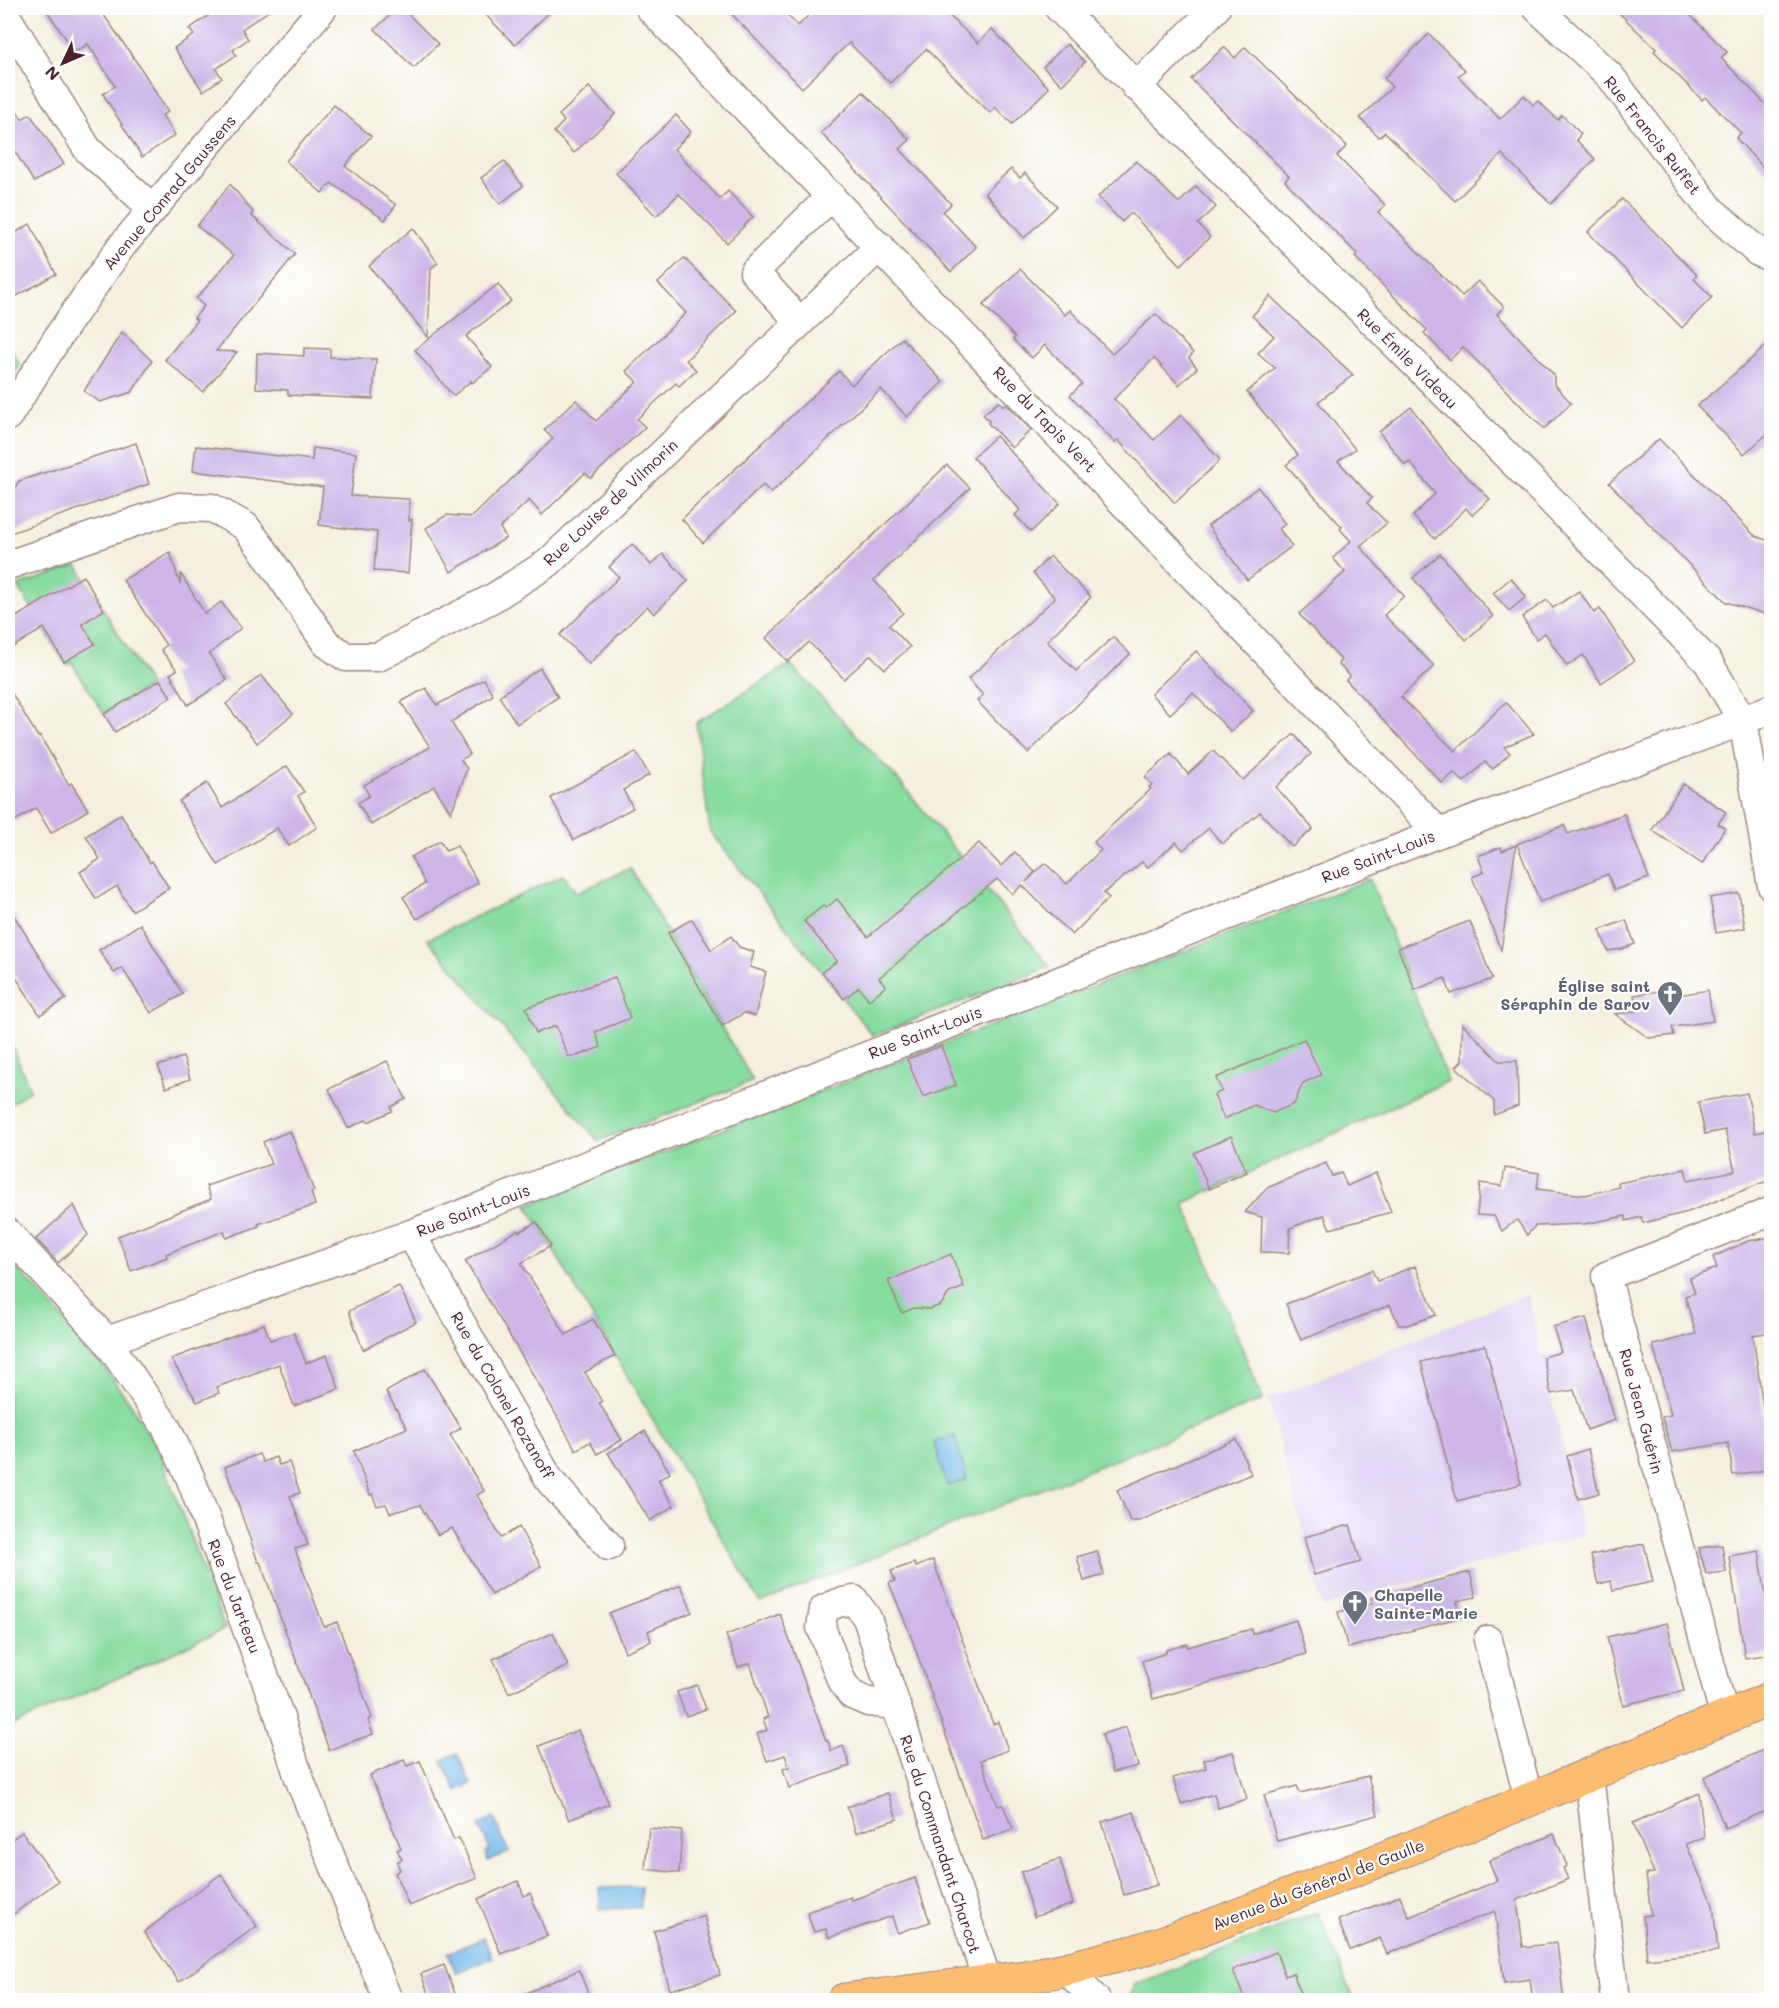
<svg xmlns="http://www.w3.org/2000/svg" width="1779" height="2008" font-family="Mali,sans-serif">
  <style>
    .built { fill: #e1d4f4 }
    .green { fill: #87dc9f; stroke: #687e65; stroke-width: 1.5 }
    .water { fill: #73b9ea; stroke: #5e6c8a; stroke-width: 1.5 }
    .building { fill: #cbb7e7 }
    .lines { fill: none; stroke-linecap: round; stroke-linejoin: round }
    .minor-casing { stroke: #9f8884; stroke-width: 31 }
    .major-casing { stroke: #9f8884; stroke-width: 35 }
    .minor { stroke: #fff; stroke-width: 28 }
    .major { stroke: #fcbd6f; stroke-width: 33 }
    .labels { text-anchor: middle; dominant-baseline: central; stroke-width: 4.5; stroke-linejoin: round; paint-order: stroke }
    .street-label { font-size: 16px; fill: #4a1f2b; stroke: #fff }
    .worship-label { font-size: 16px; font-weight: bold; fill: #5b616d; stroke: #fff; text-anchor: end }
  </style>
  <rect width="100%" height="100%" fill="#fff"/>
  <filter id="ink" filterUnits="userSpaceOnUse"><feTurbulence type="fractalNoise" baseFrequency=".0167" numOctaves="2"/><feDisplacementMap in="SourceGraphic" scale="12" xChannelSelector="R" yChannelSelector="G"/><feConvolveMatrix kernelMatrix="1 2 1 2 8 2 1 2 1" color-interpolation-filters="sRGB"/></filter>
  <filter id="wash" filterUnits="userSpaceOnUse"><feTurbulence type="fractalNoise" baseFrequency=".008" numOctaves="4" result="noise"/><feDisplacementMap in="SourceGraphic" scale="24" xChannelSelector="R" yChannelSelector="G"/><feGaussianBlur stdDeviation="1.35" result="paint"/><feColorMatrix in="noise" values="0 0 0 0 0 0 0 0 0 0 0 0 0 0 0 0 0 1.4 0 .05"/><feComposite in="paint" operator="in"/></filter>
  <g filter="url(#wash)">
    <rect width="100%" height="100%" fill="#f4f0dd"/>
    <path class="built" d="M1528,1294L1583,1535L1323,1607L1268,1399Z"/>
    <g class="green">
      <path d="M8,342L20,365L8,384Z"/>
      <path d="M77,565L150,686L104,714L72,663L67,665L64,662L18,586Z"/>
      <path d="M790,664L901,783L1050,967L873,1036L710,832L696,723Z"/>
      <path d="M630,868L753,1081L598,1141L428,939L563,875L577,893Z"/>
      <path d="M1370,879L1448,1081L1184,1203L1263,1400L760,1603L527,1205Z"/>
      <path d="M8,1036L30,1090L8,1106Z"/>
      <path d="M8,1259L80,1336L131,1404L160,1454L225,1629L8,1728Z"/>
      <path d="M1318,1912L1354,2000H1129L1134,1985Z"/>
    </g>
    <g class="water">
      <path d="M955,1436L967,1480L947,1486L934,1442Z"/>
      <path d="M457,1753L471,1784L456,1791L442,1760Z"/>
      <path d="M494,1818L509,1852L488,1861L485,1853L490,1850L479,1825Z"/>
      <path d="M641,1887V1908L600,1909L599,1888Z"/>
      <path d="M484,1938L492,1958L456,1973L448,1953Z"/>
    </g>
    <g id="blocks">
      <g class="building">
        <path d="M45,8H99L142,70L168,112L162,115L175,135L142,157L103,94L115,86L88,44L75,52Z"/>
        <path d="M220,8H273L242,29L248,39L233,50L236,55L216,69L222,78L203,91L174,48L194,35L189,29Z"/>
        <path d="M398,8H402L438,44L414,68L375,29Z"/>
        <path d="M479,8H554L515,45Z"/>
        <path d="M726,8H780L798,26L816,8H941L978,43L992,29L1049,88L1012,124L995,107L990,113L926,49L890,83L849,43L802,88Z"/>
        <path d="M1614,8H1683L1727,52L1721,58L1772,111V177L1736,138L1741,133L1705,97L1702,100L1654,51L1656,49Z"/>
        <path d="M1429,34L1465,70L1458,76L1500,119L1524,95L1533,105L1538,101L1558,120L1562,115L1581,134L1576,140L1595,159L1551,204L1502,154L1455,201L1385,132L1379,137L1360,118L1392,87L1384,78Z"/>
        <path d="M1067,44L1085,62L1062,85L1043,67Z"/>
        <path d="M1224,47L1235,58L1245,47L1347,146L1337,156L1385,205L1378,212L1462,296L1478,281L1504,307L1497,314L1554,375V384L1571,403L1544,429L1463,347L1450,360L1424,333L1427,330L1355,257L1358,255L1285,181L1289,176L1191,79Z"/>
        <path d="M589,87L615,114L574,153L554,132L564,121L559,115Z"/>
        <path d="M863,92L910,140L900,149L951,204L943,212L976,247L951,272L821,133Z"/>
        <path d="M8,98L22,119L30,114L64,164L34,182L8,141Z"/>
        <path d="M334,105L371,136L345,166L396,205L385,220L331,183L322,193L286,161Z"/>
        <path d="M676,115L691,132L674,149L720,199L728,191L753,217L727,243L679,194L656,216L616,173Z"/>
        <path d="M504,161L523,186L500,204L481,178Z"/>
        <path d="M1136,161L1179,203L1196,186L1216,207L1198,224L1210,237L1181,265L1131,213L1122,222L1098,197Z"/>
        <path d="M1011,169L1020,178L1025,173L1057,206L1024,238L985,193Z"/>
        <path d="M230,184L253,212L251,215L295,254L216,351L237,352L203,392L165,360L197,320L194,318L204,306L196,299L234,255L197,226Z"/>
        <path d="M1622,199L1697,275L1694,279L1712,297L1682,328L1588,232Z"/>
        <path d="M30,224L56,274L8,301V237Z"/>
        <path d="M413,228L438,263L431,268L428,337L369,266Z"/>
        <path d="M684,258L736,311L686,360L696,370L679,386L676,383L637,419L645,427L591,478L585,473L542,515L529,500L500,528L506,538L451,572L426,528L447,515L472,517L553,439L544,430L576,400L596,421L637,382L626,371L686,313L658,283Z"/>
        <path d="M1020,269L1065,315L1070,310L1112,354L1156,314L1193,353L1189,358L1197,368L1179,385L1154,358L1114,399L1154,440L1181,415L1220,460L1175,503L1118,440L1115,443L1070,395L1082,384L1045,345L1032,358L1013,340L1015,337L983,305Z"/>
        <path d="M498,284L511,301L466,336L492,367L472,383L471,381L453,396L415,350Z"/>
        <path d="M1270,296L1353,375L1318,402L1355,449L1338,461L1372,498L1367,503L1387,523L1360,546L1404,596L1384,615L1434,666L1401,697L1455,751L1506,702L1534,734L1504,747L1510,753L1493,769L1485,762L1464,782L1454,773L1442,783L1346,680L1350,676L1338,664L1341,660L1299,614L1345,572L1333,558L1351,541L1340,529L1342,527L1286,465L1298,455L1247,392L1275,368L1258,353L1274,336L1252,316Z"/>
        <path d="M122,332L152,361L132,392L100,402L84,391Z"/>
        <path d="M902,338L943,382L907,417L881,389L771,493L763,485L703,543L682,519L839,371L852,385Z"/>
        <path d="M1772,341V430L1744,454L1697,406Z"/>
        <path d="M304,348L330,349V357L376,359L373,399L288,395V390L256,388L257,353L304,356Z"/>
        <path d="M999,402L1004,406L1006,404L1031,430L1012,448L988,423L989,421L983,414Z"/>
        <path d="M1411,407L1451,461L1490,499L1472,515L1466,508L1435,539L1413,516L1435,494L1410,462L1405,465L1379,432Z"/>
        <path d="M996,436L1060,504L1031,532L1015,515L1020,510L973,457Z"/>
        <path d="M1659,439L1755,536L1772,542V616L1726,602L1609,483Z"/>
        <path d="M136,443L149,484L8,534V499L19,481Z"/>
        <path d="M196,446L312,460L313,448L356,453L351,496L409,499V521L412,519L408,573L374,571L377,532L319,525L323,487L193,471Z"/>
        <path d="M947,465L970,488L874,580L903,613L889,625L910,647L885,669L871,655L844,679L809,642L788,662L766,638Z"/>
        <path d="M1258,487L1285,524L1279,529L1292,546L1247,580L1208,526Z"/>
        <path d="M632,544L651,565L663,554L688,581L654,614L647,606L589,664L560,635L619,577L609,567Z"/>
        <path d="M170,552L180,584L181,574L205,614L221,602L241,628L209,654L227,680L188,705L170,674L177,670L161,650L166,645L123,580Z"/>
        <path d="M1440,554L1493,616L1466,640L1413,578Z"/>
        <path d="M1050,556L1091,597L1047,641L1076,671L1113,637L1130,654L1028,753L977,701L983,695L968,679L1055,598L1033,573Z"/>
        <path d="M83,576L104,610L82,624L95,644L64,662L44,628L8,650V622Z"/>
        <path d="M1511,578L1526,597L1509,611L1493,593Z"/>
        <path d="M1579,591L1594,613L1600,609L1634,661L1601,683L1583,655L1567,666L1545,633L1536,639L1522,617L1547,600L1553,608Z"/>
        <path d="M1196,651L1253,711L1231,732L1193,693L1170,714L1151,694Z"/>
        <path d="M540,668L558,697L517,724L499,696Z"/>
        <path d="M261,675L293,714L257,743L226,704Z"/>
        <path d="M484,679L493,695L451,722L470,754L461,760L467,769L451,813L434,786L371,825L358,803L369,796L364,785L430,747L401,702L426,688L437,705Z"/>
        <path d="M160,680L171,697L115,732L104,714Z"/>
        <path d="M8,687L38,737L40,736L69,785L71,783L88,810L51,833L36,808L15,821L8,808Z"/>
        <path d="M1294,734L1311,754L1276,787L1313,829L1292,847L1260,812L1222,844L1209,828L1183,850L1176,842L1148,867L1142,862L1104,893L1109,898L1072,935L1022,885L1013,894L997,879L879,978L886,986L869,1000L859,987L844,999L822,972L837,961L804,921L823,906L826,908L837,899L868,937L979,843L1001,866L1015,852L1035,872L1026,882L1045,863L1067,884L1101,850L1094,842L1151,789L1149,787L1152,785L1145,777L1171,754L1188,774L1213,751L1243,780Z"/>
        <path d="M636,752L649,775L623,790L633,808L574,840L551,798Z"/>
        <path d="M287,766L304,792L298,796L317,827L289,846L277,828L218,865L179,801L207,783L222,808Z"/>
        <path d="M1683,784L1726,812L1718,824L1725,828L1702,864L1652,830Z"/>
        <path d="M121,814L150,863L152,861L169,888L132,911L117,886L96,899L80,872L100,859L86,836Z"/>
        <path d="M1624,814L1649,878L1614,890L1608,874L1540,902L1517,844L1564,825L1568,834Z"/>
        <path d="M440,841L446,851L457,846L478,883L417,919L403,897L425,884L411,857Z"/>
        <path d="M1516,845L1501,950L1472,877L1484,872L1478,856L1501,847L1502,851Z"/>
        <path d="M1739,893L1745,928L1716,933L1710,898Z"/>
        <path d="M8,906L66,999L40,1015L8,965Z"/>
        <path d="M692,919L711,950L731,936L739,947L754,952L750,967L766,972L755,1016L744,1013L722,1026L668,933Z"/>
        <path d="M1626,920L1635,944L1622,949L1608,951L1600,930Z"/>
        <path d="M1470,921L1492,979L1451,994L1445,978L1415,990L1398,948Z"/>
        <path d="M140,924L183,994L151,1013L122,968L114,973L99,950Z"/>
        <path d="M615,977L630,1018L595,1032L601,1047L577,1056H568L556,1026L536,1033L526,1008Z"/>
        <path d="M1666,990L1667,997L1708,990L1713,1021L1672,1027L1674,1035L1649,1038L1615,1014L1637,1011L1634,995Z"/>
        <path d="M1462,1023L1499,1061H1517L1518,1106L1494,1115V1101L1456,1067L1462,1061Z"/>
        <path d="M1304,1039L1321,1075L1303,1083L1294,1104L1273,1113L1254,1105L1224,1119L1214,1095L1222,1091L1216,1078Z"/>
        <path d="M941,1046L956,1085L923,1097L907,1059Z"/>
        <path d="M183,1057L190,1079L166,1088L158,1066Z"/>
        <path d="M387,1061L406,1099L391,1107L392,1111L368,1122L366,1120L348,1128L329,1089Z"/>
        <path d="M1747,1093L1755,1133L1772,1129V1179L1688,1212L1643,1223L1641,1217L1626,1221V1216L1584,1224L1535,1226L1527,1235L1517,1220L1502,1231L1494,1216L1477,1215L1480,1183L1502,1186L1505,1168L1539,1173L1537,1189L1585,1195L1619,1187L1618,1183L1685,1169L1688,1180L1735,1171L1725,1130L1705,1134L1698,1102Z"/>
        <path d="M290,1131L314,1191L311,1192L315,1205L258,1224L259,1226L226,1238L224,1231L166,1254L167,1257L131,1271L118,1236L211,1199L206,1186L271,1164L263,1142Z"/>
        <path d="M1231,1136L1247,1172L1209,1189L1194,1153Z"/>
        <path d="M1326,1163L1332,1176L1341,1173L1347,1186L1376,1173L1391,1212L1330,1229L1324,1215L1290,1228L1289,1253L1261,1252L1262,1217L1245,1212L1267,1188Z"/>
        <path d="M74,1205L88,1235L58,1263L36,1239Z"/>
        <path d="M537,1222L551,1246L521,1263L566,1335L593,1319L615,1356L585,1372L602,1402L599,1403L622,1440L597,1454L590,1442L576,1450L538,1383L465,1261L518,1230L519,1232Z"/>
        <path d="M1772,1237V1332L1753,1335L1765,1422L1772,1421V1469L1733,1475L1728,1443L1672,1452L1662,1417L1671,1415L1653,1345L1696,1334L1685,1296L1695,1293L1690,1278L1717,1268L1713,1257L1748,1241Z"/>
        <path d="M951,1254L964,1287L949,1293L941,1305L930,1309L914,1308L902,1313L888,1281Z"/>
        <path d="M1415,1266L1436,1315L1407,1325H1399L1390,1305L1301,1340L1286,1304L1372,1270L1377,1281Z"/>
        <path d="M399,1286L416,1322L363,1350L349,1311Z"/>
        <path d="M1586,1318L1615,1420L1587,1430L1574,1390L1551,1394L1543,1357L1561,1352L1553,1327Z"/>
        <path d="M264,1324L270,1340L294,1333L306,1363L327,1355L339,1389L294,1406L279,1364L217,1387L219,1393L197,1402L171,1359Z"/>
        <path d="M1485,1345L1521,1484L1457,1501L1421,1362Z"/>
        <path d="M425,1369L461,1428L450,1435L484,1491L477,1495L501,1538L519,1527L541,1566L492,1595L452,1528L438,1535L420,1505L390,1513L386,1504L377,1506L372,1494L370,1495L354,1451L407,1428L386,1392Z"/>
        <path d="M645,1431L670,1473L658,1480L674,1506L650,1521L608,1453Z"/>
        <path d="M1236,1439L1251,1474L1139,1521H1130L1117,1490Z"/>
        <path d="M1588,1449L1599,1493L1578,1499L1567,1456Z"/>
        <path d="M259,1454L263,1462L276,1457L279,1465L289,1462L300,1493L290,1496L308,1545L295,1549L324,1627L337,1622L372,1718L368,1720L373,1734L329,1750L260,1562H258L225,1467Z"/>
        <path d="M1350,1525L1361,1562L1314,1575L1304,1537Z"/>
        <path d="M1644,1544L1653,1582L1613,1590L1611,1581L1598,1584L1591,1555Z"/>
        <path d="M1722,1545L1726,1572L1706,1574L1699,1548Z"/>
        <path d="M1097,1551L1104,1575L1084,1581L1077,1557Z"/>
        <path d="M1759,1551L1767,1603H1772V1654L1745,1658L1729,1556Z"/>
        <path d="M933,1560L993,1724L998,1722L1008,1750L981,1760L998,1806L1003,1805L1013,1829L983,1840L909,1631L889,1583L895,1581L891,1571L914,1563L916,1567Z"/>
        <path d="M1470,1572L1476,1597L1457,1601L1461,1617L1348,1648L1338,1612L1373,1603L1371,1598Z"/>
        <path d="M681,1585L692,1612L648,1631L651,1641L625,1652L609,1613Z"/>
        <path d="M780,1614L826,1741H828L831,1751L843,1746L850,1766L789,1788L783,1769L789,1767L785,1755L767,1761L757,1734L767,1730L763,1719L768,1717L750,1663L738,1667L726,1635Z"/>
        <path d="M1296,1620L1306,1654L1153,1699L1142,1661L1166,1653V1650L1187,1644L1188,1647L1251,1629L1252,1634Z"/>
        <path d="M1667,1623L1684,1691L1623,1705L1607,1637Z"/>
        <path d="M553,1633L568,1666L509,1693L493,1659Z"/>
        <path d="M697,1685L706,1709L686,1716L677,1692Z"/>
        <path d="M1126,1727L1138,1766L1113,1772L1102,1734Z"/>
        <path d="M578,1730L609,1804L569,1820L539,1746Z"/>
        <path d="M1772,1746V1808L1725,1828L1704,1777Z"/>
        <path d="M1233,1752L1247,1799L1218,1808L1214,1794L1181,1804L1173,1778L1206,1768L1204,1760Z"/>
        <path d="M404,1760L407,1766L420,1761L454,1840L459,1838L477,1878L409,1906L395,1873L400,1870L397,1862L402,1859L397,1850L401,1848L370,1775Z"/>
        <path d="M1368,1776L1378,1815L1277,1841L1264,1795L1297,1786L1300,1793Z"/>
        <path d="M888,1793L897,1819L856,1833L847,1807Z"/>
        <path d="M1699,1793L1704,1837L1686,1844L1713,1905L1718,1951L1647,1959L1643,1916L1651,1915L1646,1874L1654,1873L1633,1823Z"/>
        <path d="M1134,1812L1157,1885L1124,1895L1102,1822Z"/>
        <path d="M649,1828L682,1831L679,1873L645,1869Z"/>
        <path d="M22,1832L58,1881L8,1918V1842Z"/>
        <path d="M1554,1834L1567,1866L1563,1868L1568,1879L1517,1900L1523,1947L1557,1943L1564,2001H1533L1530,1979L1504,1983L1495,1911L1387,1954L1380,1938L1350,1950L1338,1920L1400,1896L1409,1917L1497,1881L1489,1861Z"/>
        <path d="M1060,1859L1073,1904L1034,1917L1021,1872Z"/>
        <path d="M221,1874L257,1926L179,1982L144,1932Z"/>
        <path d="M915,1878L930,1922L897,1933L892,1916L829,1938L826,1929L814,1932L807,1912L851,1897L852,1900Z"/>
        <path d="M518,1881L524,1896L530,1893L547,1936L501,1954L478,1899Z"/>
        <path d="M704,1916L720,1975L670,1990L654,1931Z"/>
        <path d="M1276,1952L1285,1976L1293,1973L1304,2001H1245L1233,1970Z"/>
        <path d="M444,1965L458,2001H431L421,1974Z"/>
        <path d="M579,1970L591,2001H508Z"/>
      </g>
    </g>
  </g>
  <g filter="url(#ink)">
    <use href="#blocks" fill-opacity="0" stroke="#9f8884" stroke-width="1.5"/>
    <g class="lines">
      <g class="minor-casing">
        <g id="minor">
          <path d="M650,8L1439,833"/>
          <path d="M1059,8L1549,498L1708,662L1743,721L1772,886"/>
          <path d="M1537,8L1610,76L1711,210L1758,252L1772,258"/>
          <path d="M8,19L88,150L153,209"/>
          <path d="M1136,87L1216,8"/>
          <path d="M800,322L754,272L831,196"/>
          <path d="M8,416L60,334L120,248L323,8"/>
          <path d="M8,565L179,507L212,508L245,526L264,551L326,643L346,657H378L493,598L548,563L880,246"/>
          <path d="M8,1233L107,1341L166,1427L190,1477L279,1715L299,1778L388,2000"/>
          <path d="M411,1234L550,1481L609,1546"/>
          <path d="M107,1341L411,1234L1439,833L1743,721L1772,708"/>
          <path d="M1488,1640L1529,1800"/>
          <path d="M895,1705L868,1702L852,1695L842,1682L821,1627L824,1609L838,1603L854,1600L867,1618L988,1983"/>
          <path d="M1725,1718L1606,1276L1772,1211"/>
          <path d="M1589,1775L1615,2000"/>
          <path d="M1066,1969L1096,2000"/>
        </g>
      </g>
      <g class="major-casing">
        <path id="major" d="M844,2000L1025,1977L1066,1969L1137,1951L1195,1932L1464,1827L1772,1698"/>
      </g>
      <use href="#minor" class="minor"/>
      <use href="#major" class="major"/>
    </g>
  </g>
  <defs>
    <g id="church-pin" transform="scale(1.35)"><path d="M0 17L-7.5 6A9.5 9.5 0 1 1 7.5 6Z" fill="#6b7280" stroke="#fff"/><path d="M-1.2-6h2.4v3.5h3.3v2.4h-3.3V6h-2.4V-.1h-3.3v-2.4h3.3Z" fill="#fff"/></g>
  </defs>
  <g fill-rule="evenodd">
    <use href="#church-pin" x="1670" y="994"/>
    <use href="#church-pin" x="1355" y="1603"/>
  </g>
  <g class="labels">
    <g class="street-label">
      <text transform="translate(1653 135) rotate(52)">Rue Francis Ruffet</text>
      <text transform="translate(169 192) rotate(-50)">Avenue Conrad Gaussens</text>
      <text transform="translate(1408 358) rotate(45)">Rue Émile Videau</text>
      <text transform="translate(1045 419) rotate(46)">Rue du Tapis Vert</text>
      <text transform="translate(610 502) rotate(-43)">Rue Louise de Vilmorin</text>
      <text transform="translate(1378 856) rotate(-21)">Rue Saint-Louis</text>
      <text transform="translate(925 1032) rotate(-21)">Rue Saint-Louis</text>
      <text transform="translate(473 1210) rotate(-21)">Rue Saint-Louis</text>
      <text transform="translate(503 1395) rotate(60)">Rue du Colonel Rozanoff</text>
      <text transform="translate(1642 1411) rotate(75)">Rue Jean Guérin</text>
      <text transform="translate(235 1596) rotate(69)">Rue du Jarteau</text>
      <text transform="translate(941 1844) rotate(72)">Rue du Commandant Charcot</text>
      <text transform="translate(1318 1884) rotate(-21)">Avenue du Général de Gaulle</text>
    </g>
    <g class="worship-label">
      <text x="1650" y="985">Église saint<tspan x="1650" dy="18">Séraphin de Sarov</tspan></text>
      <text x="1374" y="1594" text-anchor="start">Chapelle<tspan x="1374" dy="18">Sainte-Marie</tspan></text>
    </g>
  </g>
  <rect width="1779" height="2008" fill="none" stroke="#fff" stroke-width="30"/>
  <g transform="translate(63 63) rotate(226)" stroke="#ffffff" stroke-width="4.5" paint-order="stroke">
  <path d="M0-4.5L10 22L0 15L-10 22Z" fill="#4a1f2b"/>
  <text y="-9" font-size="16" font-weight="bold" text-anchor="middle" fill="#4a1f2b">N</text>
  </g>
</svg>
